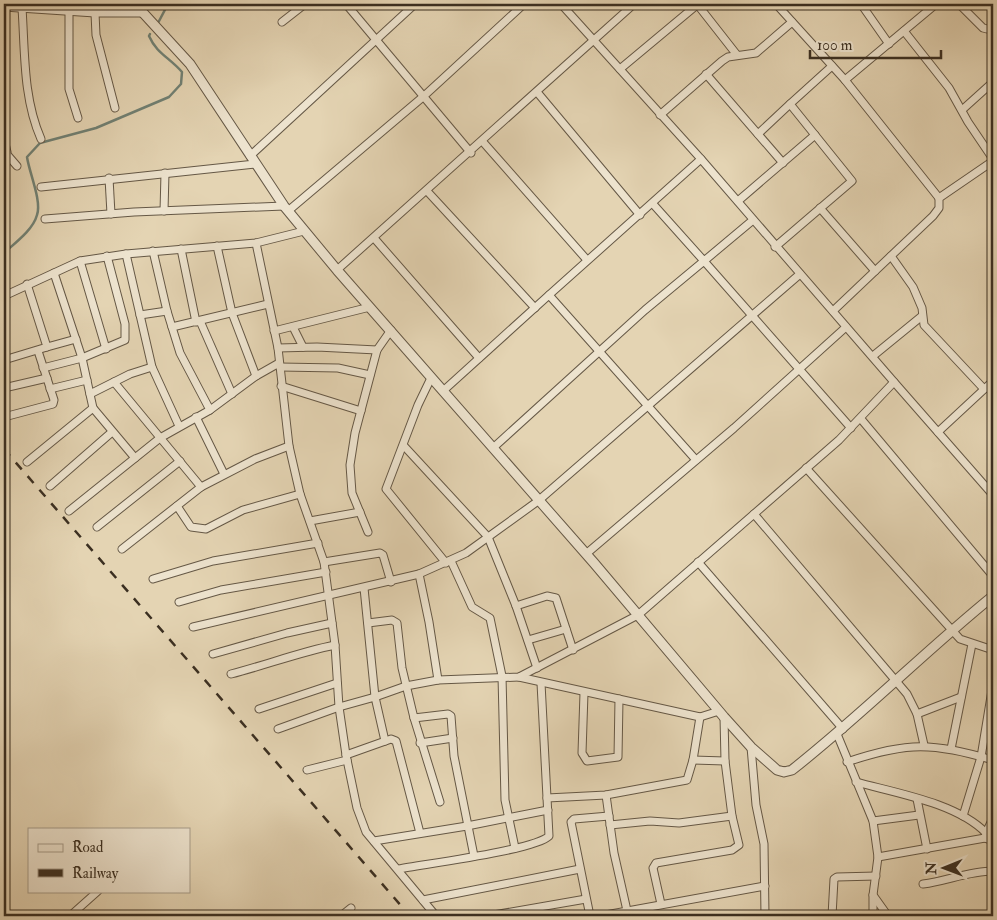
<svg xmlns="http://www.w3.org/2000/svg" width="997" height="920" font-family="'IM FELL Double Pica',serif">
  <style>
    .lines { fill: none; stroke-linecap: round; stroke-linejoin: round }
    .stream { stroke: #718174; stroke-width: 2.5 }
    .minor-casing { stroke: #655846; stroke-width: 9 }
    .tertiary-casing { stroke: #655846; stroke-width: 11 }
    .minor { stroke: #ede3ce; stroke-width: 7 }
    .tertiary { stroke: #ede3ce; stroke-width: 9 }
    .rail { stroke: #3b2f21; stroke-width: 2.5; stroke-dasharray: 9 9; stroke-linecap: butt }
  </style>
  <rect width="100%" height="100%" fill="#e4d4b3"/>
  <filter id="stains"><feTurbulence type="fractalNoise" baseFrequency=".004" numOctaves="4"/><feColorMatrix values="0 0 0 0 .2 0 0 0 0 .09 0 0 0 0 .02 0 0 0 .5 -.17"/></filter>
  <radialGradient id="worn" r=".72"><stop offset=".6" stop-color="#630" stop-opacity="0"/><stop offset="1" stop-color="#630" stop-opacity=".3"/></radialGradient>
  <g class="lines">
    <g class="stream">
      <path d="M158,23L168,4"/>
      <path d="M4,253C15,243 33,230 37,215C42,201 29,172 27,157L40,143L96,128L169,97L181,84L182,72C169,57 157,54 149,36L150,34"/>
    </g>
    <g class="minor-casing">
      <g id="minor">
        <path d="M346,4L471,153"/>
        <path d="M561,4L701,159"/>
        <path d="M697,4L737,55"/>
        <path d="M776,4L845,80L939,198"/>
        <path d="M861,4L889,44"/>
        <path d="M959,4L983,28L987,29L993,27"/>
        <path d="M4,7L95,13H142"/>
        <path d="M22,8C25,52 23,98 41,139"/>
        <path d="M69,12V89L78,118"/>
        <path d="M95,13L96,35L115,108"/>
        <path d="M282,22L305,4"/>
        <path d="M904,31L949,88L968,122L993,159"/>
        <path d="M620,69L698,4"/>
        <path d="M706,74L783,163"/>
        <path d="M845,80L936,4"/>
        <path d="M537,92L640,215"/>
        <path d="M962,110L993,82"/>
        <path d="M660,115L722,61L728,57L756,53L792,22"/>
        <path d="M758,134L790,104"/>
        <path d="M4,139L7,152"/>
        <path d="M483,142L587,260"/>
        <path d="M4,151L17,166"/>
        <path d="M250,156L415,4"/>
        <path d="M109,178L111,214"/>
        <path d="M41,187L255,164"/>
        <path d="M427,191L535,308"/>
        <path d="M738,201L815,135"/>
        <path d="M653,204L704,261L753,220"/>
        <path d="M820,208L875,271"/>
        <path d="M164,211L165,173"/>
        <path d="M288,211L424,96L524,4"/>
        <path d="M45,219L134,212L284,206"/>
        <path d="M374,238L479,358"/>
        <path d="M256,243L278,348L289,446L300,494L324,562L335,645L339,707L346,755L357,808L366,832L436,916"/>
        <path d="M217,246L232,313L256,376"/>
        <path d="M775,247L852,181L790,104L832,66"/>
        <path d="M181,249L196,322"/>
        <path d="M153,251L167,311L180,353L210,410"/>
        <path d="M126,254L152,367L179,426"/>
        <path d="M891,256L913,287L922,308L924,325L984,389"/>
        <path d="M80,261L106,349"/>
        <path d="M337,270L634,4"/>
        <path d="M54,273L82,358L93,408"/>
        <path d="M549,295L701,159L894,382"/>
        <path d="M4,296L80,261L126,254L256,243L304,231"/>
        <path d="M833,311L933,216L939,208V198L993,161"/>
        <path d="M140,315L167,311"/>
        <path d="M200,321L232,394"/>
        <path d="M172,327L268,304"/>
        <path d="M293,327L303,347"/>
        <path d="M274,331L370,307"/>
        <path d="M47,347L76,339"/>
        <path d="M278,348L317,347L377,350"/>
        <path d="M873,356L922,316"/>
        <path d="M4,360L47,347L27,284"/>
        <path d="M280,367L338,368L370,375"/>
        <path d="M43,368L82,358L125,340V324L107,256"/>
        <path d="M431,378L418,405L386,489L446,563"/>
        <path d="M114,382L201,487"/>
        <path d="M281,386L361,411"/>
        <path d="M4,388L47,378"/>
        <path d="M50,389L87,380"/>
        <path d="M443,391L549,295L696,460"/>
        <path d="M90,394L130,374L152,367"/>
        <path d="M4,417L53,404L54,400L38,351"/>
        <path d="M196,417L224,474"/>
        <path d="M861,419L993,576"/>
        <path d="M938,432L993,381"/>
        <path d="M404,446L488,537L516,606L537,668"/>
        <path d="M493,448L645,310L704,261L851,428"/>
        <path d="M27,462L93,408L135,458"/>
        <path d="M806,468L960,639L993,650"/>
        <path d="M50,486L112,432"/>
        <path d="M177,506L191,527L206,529L243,510L300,494"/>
        <path d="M69,511L160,438L210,410L256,376L279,363"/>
        <path d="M754,514L907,694L917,714L924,745"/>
        <path d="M310,521L360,512"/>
        <path d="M97,527L180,461"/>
        <path d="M368,532L352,493L350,465L355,433L377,350L391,330"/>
        <path d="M122,549L201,487L255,459L289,446"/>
        <path d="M586,554L734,428L846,327"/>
        <path d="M451,561L472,607L490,618L502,676L505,800L515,848"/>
        <path d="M324,562L380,553L383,555L391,582"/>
        <path d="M698,562L843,729"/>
        <path d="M419,574L429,622L438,680L519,677L638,615L839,440L894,382L993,495"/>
        <path d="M153,579L213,561L318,543"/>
        <path d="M364,588L375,697L406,686L438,680"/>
        <path d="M179,602L221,590L326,572"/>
        <path d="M516,606L547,596L556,598L573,650"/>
        <path d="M368,623L392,620L397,623L402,668L414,718L448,714L451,716L454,756L474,856"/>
        <path d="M193,627L419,574L466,553L538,501L800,274"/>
        <path d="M528,640L566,629"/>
        <path d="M213,654L287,633L332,623"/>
        <path d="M231,674C266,665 300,652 335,645"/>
        <path d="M519,677L700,717L719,711"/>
        <path d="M584,693L582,753L587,761L618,757L619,699"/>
        <path d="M259,709L337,683"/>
        <path d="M917,714L961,697"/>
        <path d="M414,718L440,802"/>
        <path d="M278,729L339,707L375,697L385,741"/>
        <path d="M837,734L873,821L878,857L873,895L888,916"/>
        <path d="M420,743L453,738"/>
        <path d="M751,747L756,805L764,844L765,916"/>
        <path d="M951,749L972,644"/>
        <path d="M346,755L391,739L396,741L420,833"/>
        <path d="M693,760L725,761"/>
        <path d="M847,762C909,741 932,743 993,760"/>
        <path d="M307,770L347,760"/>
        <path d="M856,782C896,793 957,803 986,833L985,838L878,857"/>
        <path d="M606,795L614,853L628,915"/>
        <path d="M547,798L606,795L687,780L693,760L700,717"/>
        <path d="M917,799L927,849"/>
        <path d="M963,816L981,757L993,684"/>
        <path d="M873,821L919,815"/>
        <path d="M610,825L650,821L679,823L732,816"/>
        <path d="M986,833L993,818"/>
        <path d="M985,838L993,841"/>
        <path d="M374,841L467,826L548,810"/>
        <path d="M399,869C425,864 535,850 549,836L541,683"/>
        <path d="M923,884C947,881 969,871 993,871"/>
        <path d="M423,900L580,869"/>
        <path d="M661,904L653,868L656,863L732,850L739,845L732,816L725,761L724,717"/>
        <path d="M70,916L98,891"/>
        <path d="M341,916L351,908"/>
        <path d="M488,916L586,899"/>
        <path d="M590,916L571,822L574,819L609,816"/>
        <path d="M600,916L765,886"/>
        <path d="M799,916H815"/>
        <path d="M832,916L834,879L837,877L876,876"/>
        <path d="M873,916V895"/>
      </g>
    </g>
    <g class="tertiary-casing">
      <path id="tertiary" d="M135,4L190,64L284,206L337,270L594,563L724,717L751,747L777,770L784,772L792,770C862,715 924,652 993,596"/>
    </g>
    <use href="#minor" class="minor"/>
    <use href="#tertiary" class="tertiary"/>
    <path class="rail" d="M4,449L410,916"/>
  </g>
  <rect width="997" height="920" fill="none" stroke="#e4d4b3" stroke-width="20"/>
  <rect x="5" y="5" width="987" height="910" fill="none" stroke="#3b2f21" stroke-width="2.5"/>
  <rect x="10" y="10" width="977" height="900" fill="none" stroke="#3b2f21"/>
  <rect x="28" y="828" width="162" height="65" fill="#ede3ce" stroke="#a69b89"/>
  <rect x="38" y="844" width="25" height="8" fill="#ede3ce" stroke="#a69b89"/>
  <text x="72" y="852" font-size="15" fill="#3b2f21">Road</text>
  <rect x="38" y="869" width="25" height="8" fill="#3b2f21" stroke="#a69b89"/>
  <text x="72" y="878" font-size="15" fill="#3b2f21">Railway</text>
  <g transform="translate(944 868) rotate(269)" stroke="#ede3ce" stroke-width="4" paint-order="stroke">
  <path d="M0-4L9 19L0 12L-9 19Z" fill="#3b2f21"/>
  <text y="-8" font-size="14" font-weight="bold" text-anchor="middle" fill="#3b2f21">N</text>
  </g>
  <path d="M810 50v8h131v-8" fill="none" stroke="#3b2f21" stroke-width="2.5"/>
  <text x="817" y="50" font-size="15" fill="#3b2f21" stroke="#ede3ce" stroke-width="4" paint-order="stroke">100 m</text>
  <rect width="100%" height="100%" filter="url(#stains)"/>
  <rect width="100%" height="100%" fill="url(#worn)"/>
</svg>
